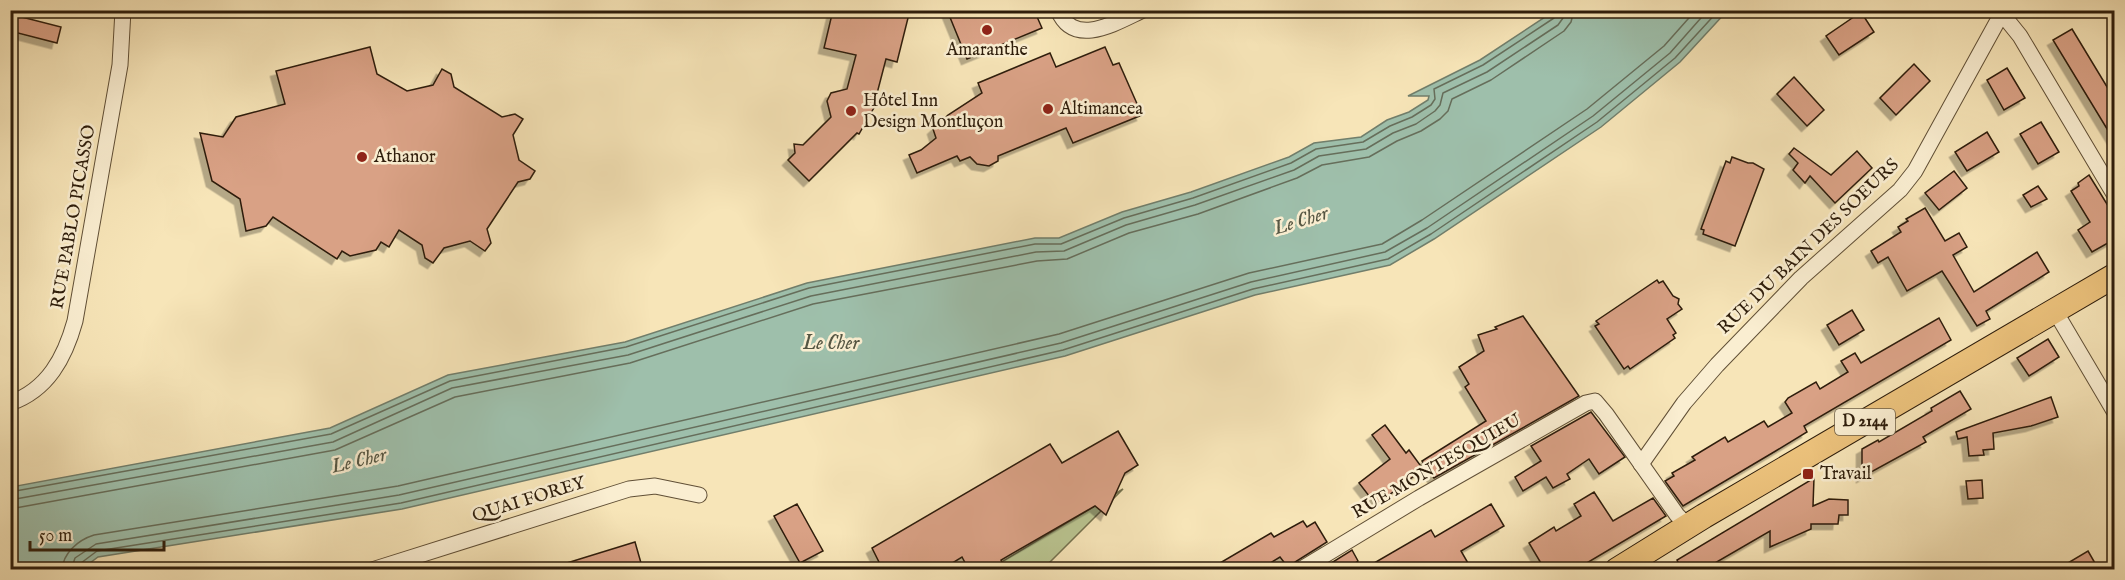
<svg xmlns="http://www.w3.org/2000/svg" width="2125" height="580" font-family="'IM FELL English',serif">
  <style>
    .green { fill: #bac591; stroke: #74714e; stroke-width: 1.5 }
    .water { fill: #9ebfab; stroke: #717e6b; stroke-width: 1.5 }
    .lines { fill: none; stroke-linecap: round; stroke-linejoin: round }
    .shore { stroke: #666e5b; stroke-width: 1.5 }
    .building { fill: #d9a185; stroke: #2e1d0b; stroke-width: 1.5; filter: url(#shadow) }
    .street-casing { stroke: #604f36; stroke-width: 17 }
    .primary-casing { stroke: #2e1d0b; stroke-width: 26 }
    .street { stroke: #faeed1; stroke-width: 15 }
    .primary { stroke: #ecc27c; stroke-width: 24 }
    .poi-dot { fill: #8f2418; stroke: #faeed1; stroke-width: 2 }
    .labels { text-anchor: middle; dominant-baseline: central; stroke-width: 5; stroke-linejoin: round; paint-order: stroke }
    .shield { fill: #faeed1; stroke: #6b5c46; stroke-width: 1.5 }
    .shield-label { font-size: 16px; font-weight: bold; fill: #2e1d0b }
    .poi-label { font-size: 18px; fill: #2e1d0b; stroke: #faeed1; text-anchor: start }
    .street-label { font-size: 18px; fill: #2e1d0b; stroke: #faeed1 }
    .water-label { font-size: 20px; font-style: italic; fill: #555643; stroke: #faeed1 }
  </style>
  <defs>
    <filter id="shadow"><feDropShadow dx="-5.5" dy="5.5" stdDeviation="0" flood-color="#0004"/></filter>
  </defs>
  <rect width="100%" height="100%" fill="#f7e5b8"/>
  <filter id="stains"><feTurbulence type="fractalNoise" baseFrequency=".00333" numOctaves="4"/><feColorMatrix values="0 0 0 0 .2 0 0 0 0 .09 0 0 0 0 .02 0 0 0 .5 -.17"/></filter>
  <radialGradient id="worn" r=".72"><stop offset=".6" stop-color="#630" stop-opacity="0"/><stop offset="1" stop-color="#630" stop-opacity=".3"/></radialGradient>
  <path class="green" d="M1123,489L1043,569H990Z"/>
  <path class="water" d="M1562,11H1727L1680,62L1601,127L1434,239L1390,265L1255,295L1065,356L402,509L98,557L82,569H11V487L330,428L448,375L625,342L807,283L1035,238H1059L1122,212L1191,192L1289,157L1314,143L1361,137L1387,120L1409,112L1428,100L1429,96H1408L1480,60L1551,13H1559Z"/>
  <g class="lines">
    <g class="shore">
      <path d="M10,492L331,434L450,381L626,347L809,288L1035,244H1061L1124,218L1193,198L1291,163L1316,149L1363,142L1390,126L1412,117L1431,105L1435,99L1434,89L1483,65L1554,18L1557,10"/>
      <path d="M10,500L333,442L452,388L628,355L811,296L1036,252L1064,251L1126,225L1195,205L1294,170L1319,156L1366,149L1393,133L1416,124L1435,111L1440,105L1443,93L1487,72L1558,25L1563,18L1565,10"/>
      <path d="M10,509L335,450L455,397L630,363L813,304L1037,261L1067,259L1129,233L1198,214L1297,178L1322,165L1369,157L1397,141L1421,131L1440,119L1448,111L1452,99L1491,80L1564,31L1571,22L1574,10"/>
      <path d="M62,570C63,553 78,540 94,535L398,486L1059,334L1249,273L1382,244L1422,220L1587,109L1664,46L1696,10"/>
      <path d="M71,570L75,558L96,544L399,495L1061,343L1251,282L1385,252L1427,228L1593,116L1670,53L1708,10"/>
      <path d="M79,570L81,563L97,551L401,503L1063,350L1253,289L1388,259L1431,234L1597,122L1675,58L1719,10"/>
    </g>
  </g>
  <g class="building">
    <path d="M833,10H910L897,62L886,59L874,105L875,106L859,134L857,133L809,181L788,160L795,153L794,144L803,145L831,117L827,101L831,93L847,89L856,55L824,48Z"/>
    <path d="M947,10H1034L1042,28L967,59Z"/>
    <path d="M1861,12L1874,32L1839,55L1826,36Z"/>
    <path d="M10,14L61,27L57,43L10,31Z"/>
    <path d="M2072,29L2115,100V142L2053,40Z"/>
    <path d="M370,47L377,74L407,91L433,85L442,69L451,74L454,87L502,117L515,114L523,119L513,135L519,160L535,171L530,179L518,182L487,229L491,243L485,251L470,241L444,248L433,263L425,258L422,245L399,230L389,247L381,242L376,250L350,256L342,251L337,259L273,217L266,226L246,231L240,199L212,181L200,133L223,137L236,117L285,104L276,71Z"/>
    <path d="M1105,47L1113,65L1119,63L1142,115L1073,143L1066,128L998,156V161L989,166L977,164L970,157L960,161L957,156L917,173L909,155L921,150L936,138L933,129L948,115L982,93L978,83L1050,53L1056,67Z"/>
    <path d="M1914,64L1930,81L1896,115L1880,98Z"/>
    <path d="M2007,68L2025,98L2004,110L1987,80Z"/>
    <path d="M1794,77L1824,110L1807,126L1777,94Z"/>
    <path d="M2041,122L2059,152L2038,164L2020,134Z"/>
    <path d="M1987,132L1999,152L1967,171L1955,152Z"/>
    <path d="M1794,148L1831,175L1857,151L1872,168L1835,203L1810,176L1805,183L1793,170L1798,163L1789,154Z"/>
    <path d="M1732,157L1748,163H1753L1764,169L1735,246L1703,234L1704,230L1701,229L1726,161L1730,163Z"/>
    <path d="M1954,171L1967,188L1939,210L1925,193Z"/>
    <path d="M2089,175L2115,217V239L2092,252L2078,230L2090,222L2071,191L2079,186L2078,183Z"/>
    <path d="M2038,186L2047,199L2031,207L2023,195Z"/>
    <path d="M1925,208L1945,241L1959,233L1967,247L1953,255L1974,292L2037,252L2049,272L1986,311L1990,319L1977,326L1942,271L1907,291L1888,257L1878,263L1871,251L1901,232L1898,227L1908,221L1906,219Z"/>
    <path d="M1657,280L1659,283L1663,281L1673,296L1679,299L1678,304L1682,309L1667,319L1676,333L1673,335L1675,338L1630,369L1628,366L1624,369L1595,326L1599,324L1596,321Z"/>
    <path d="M1852,310L1864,330L1839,345L1827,325Z"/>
    <path d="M1523,316L1579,396L1434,478L1422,461L1486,421L1465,387L1469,384L1459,367L1484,351L1478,335L1497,329L1495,327Z"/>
    <path d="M1939,318L1951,340L1804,426L1807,432L1774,452L1683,506L1665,481L1674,476L1672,473L1695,460L1692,457L1725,437L1728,442L1764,421L1768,427L1792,413L1785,402L1788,398L1816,382L1820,389L1848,372L1841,361L1855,353L1861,363Z"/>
    <path d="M2048,339L2059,357L2029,376L2017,358Z"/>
    <path d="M1960,391L1971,409L1923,437L1926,442L1862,477V449L1878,440L1879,442L1932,411L1931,408Z"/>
    <path d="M2051,397L2058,417L2031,426L1993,433L1994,449L1983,450L1984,455L1969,456L1967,437L1958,439L1956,432Z"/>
    <path d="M1591,412L1625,457L1599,474L1589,459L1567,474L1570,479L1553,488L1546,477L1523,491L1515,477L1541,461L1531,446Z"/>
    <path d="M1385,425L1406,453L1409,450L1423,469L1376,505L1359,483L1390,459L1372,435Z"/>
    <path d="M1118,431L1138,465L1125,473L1106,515L1095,506L1001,560L1002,563L992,570H969L962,557L941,570H883L872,548L1050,444L1062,463Z"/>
    <path d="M1814,478L1813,506L1829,499L1848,500V515H1839L1838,524H1811V529L1770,547V531L1703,570H1682L1677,560Z"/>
    <path d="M1982,480L1983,498L1968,499L1966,481Z"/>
    <path d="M1594,492L1613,521L1653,498L1666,516L1575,570H1545L1529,543L1554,527L1556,531L1581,516L1574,504Z"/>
    <path d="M797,504L823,551L800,563L774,516Z"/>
    <path d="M1491,504L1504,526L1461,551L1472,570H1362L1431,530L1435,537Z"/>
    <path d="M1303,521L1307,527L1315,522L1327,542L1295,562L1290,570L1280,557L1259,570H1208L1271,533L1274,537Z"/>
    <path d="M635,542L643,570H558L557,566Z"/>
    <path d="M1352,550L1358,561L1345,570H1320Z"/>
    <path d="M2088,551L2099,570H2056Z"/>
  </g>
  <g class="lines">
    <g class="street-casing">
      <g id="street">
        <path d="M1058,10C1074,49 1117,22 1143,10"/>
        <path d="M1999,10L2020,36L2114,194"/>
        <path d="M2055,311L2114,411"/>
        <path d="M10,403C48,390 65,357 75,321L120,65L123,10"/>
        <path d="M1641,464L1684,403L1717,365L1801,278L1900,190L1915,171L2002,13"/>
        <path d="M372,570L629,489L655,486L699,495"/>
        <path d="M1300,570L1419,498L1586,403L1595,401L1606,414L1677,515L1688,526"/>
      </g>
    </g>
    <g class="primary-casing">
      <path id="primary" d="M1617,570L1704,516L2114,276"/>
    </g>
    <use href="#street" class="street"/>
    <use href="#primary" class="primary"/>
  </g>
  <g class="poi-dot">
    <circle cx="987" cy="30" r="6"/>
    <circle cx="1048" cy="109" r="6"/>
    <circle cx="851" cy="111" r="6"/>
    <circle cx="362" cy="157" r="6"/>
    <rect x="1802" y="468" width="12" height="12" rx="3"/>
  </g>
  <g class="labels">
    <rect class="shield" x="1835" y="409" width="60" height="26" rx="4.5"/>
    <g class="shield-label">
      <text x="1865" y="422">D 2144</text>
    </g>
    <g class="poi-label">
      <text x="987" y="50" text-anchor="middle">Amaranthe</text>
      <text x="863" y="101">Hôtel Inn<tspan x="863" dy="21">Design Montluçon</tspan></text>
      <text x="1060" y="109">Altimancea</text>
      <text x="374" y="157">Athanor</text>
      <text x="1820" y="474">Travail</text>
    </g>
    <g class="street-label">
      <text transform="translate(74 217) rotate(-80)">RUE PABLO PICASSO</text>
      <text transform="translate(1809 247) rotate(-44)">RUE DU BAIN DES SOEURS</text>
      <text transform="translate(1437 467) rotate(-30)">RUE MONTESQUIEU</text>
      <text transform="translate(529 500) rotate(-17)">QUAI FOREY</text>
    </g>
    <g class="water-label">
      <text transform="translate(1301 221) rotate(-17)">Le Cher</text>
      <text x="831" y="343">Le Cher</text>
      <text transform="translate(359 461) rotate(-13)">Le Cher</text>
    </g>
  </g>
  <rect width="2125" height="580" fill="none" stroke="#f7e5b8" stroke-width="36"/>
  <rect x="12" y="12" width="2101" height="556" fill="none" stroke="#2e1d0b" stroke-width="3"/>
  <rect x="18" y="18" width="2089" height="544" fill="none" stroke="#2e1d0b" stroke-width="1.5"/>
  <path d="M30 541v9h134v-9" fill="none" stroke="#2e1d0b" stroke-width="3"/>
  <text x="39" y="541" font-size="18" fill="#2e1d0b" stroke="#faeed1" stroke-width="4.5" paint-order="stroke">50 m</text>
  <rect width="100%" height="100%" filter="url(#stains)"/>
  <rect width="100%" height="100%" fill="url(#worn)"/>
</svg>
